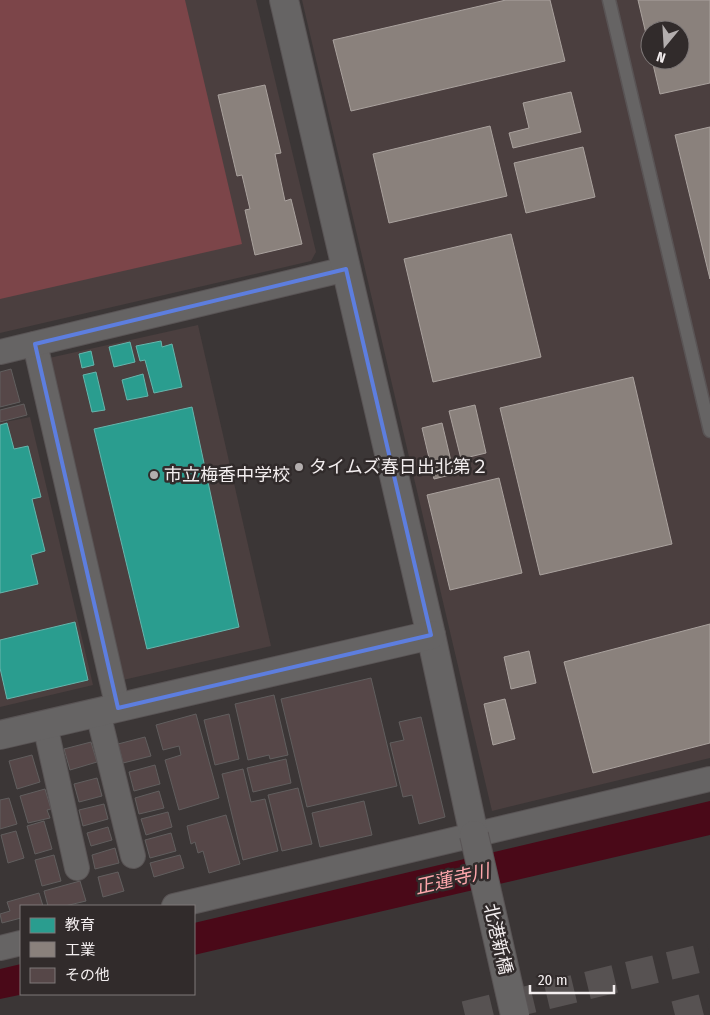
<svg xmlns="http://www.w3.org/2000/svg" width="710" height="1015" font-family="'Fira Sans Condensed','Noto Sans JP',sans-serif">
  <style>
    .built { fill: #4b3f3f; fill-rule: evenodd }
    .green { fill: #7c4549 }
    .water { fill: #4a0918 }
    .schools { fill: #2a9d8f; stroke: #66b5ac }
    .industry { fill: #8a817c; stroke: #aaa29e }
    .building { fill: #564748; stroke: #615e5e }
    .lines { fill: none; stroke-linecap: round; stroke-linejoin: round }
    .motorway-tunnel { stroke: #575252; stroke-width: 28; stroke-dasharray: 28 14; stroke-linecap: butt }
    .service-casing { stroke: #595455; stroke-width: 15 }
    .minor-casing { stroke: #595455; stroke-width: 26 }
    .tertiary-casing { stroke: #595455; stroke-width: 30 }
    .service { stroke: #666464; stroke-width: 12 }
    .minor { stroke: #666464; stroke-width: 24 }
    .tertiary { stroke: #666464; stroke-width: 28 }
    .tertiary-bridge-casing { stroke: #595455; stroke-width: 30; stroke-linecap: butt }
    .tertiary-bridge { stroke: #666464; stroke-width: 28 }
    .marked { fill: none; stroke: #5d7edf; stroke-width: 4; stroke-linejoin: round }
    .poi-dot { fill: #b3aeae; stroke: #312b2b; stroke-width: 2 }
    .labels { text-anchor: middle; dominant-baseline: central; stroke-width: 5; stroke-linejoin: round; paint-order: stroke }
    .poi-label { font-size: 18px; fill: #f3eeef; stroke: #312b2b; text-anchor: start }
    .street-label { font-size: 18px; fill: #f3eeef; stroke: #312b2b }
    .water-label { font-size: 19px; font-style: italic; fill: #ffa7ac; stroke: #312b2b }
  </style>
  <rect width="100%" height="100%" fill="#3b3636"/>
  <g class="built">
    <path d="M0,0H256L316,252L311,261L0,333Z"/>
    <path d="M302,0H710V758L492,811ZM650,30H680V60H650Z"/>
    <path d="M198,325L271,646L123,680L49,358Z"/>
    <path d="M30,417L93,685L0,707V423Z"/>
  </g>
  <path class="green" d="M0,0H185L242,244L0,299Z"/>
  <g class="water">
    <path d="M710,801V835L194,955V923Z"/>
    <path d="M21,964V994H24L0,999V969Z"/>
  </g>
  <g class="schools">
    <path d="M161,341L162,347L172,344L182,387L154,393L145,360L140,361L136,346Z"/>
    <path d="M130,342L135,362L114,367L109,347Z"/>
    <path d="M91,351L94,365L82,368L79,354Z"/>
    <path d="M96,372L105,410L92,412L83,375Z"/>
    <path d="M143,374L148,396L127,400L122,380Z"/>
    <path d="M192,407L239,627L147,649L94,429Z"/>
    <path d="M7,423L14,449L28,446L41,497L32,499L45,551L31,555L38,584L0,593V425Z"/>
    <path d="M75,622L88,680L7,699L0,668V640Z"/>
  </g>
  <g class="industry">
    <path d="M506,0H550L565,61L351,111L333,40Z"/>
    <path d="M638,0H710V83L660,94L652,60H680V30H650V51Z"/>
    <path d="M265,85L281,153L275,154L285,201L291,199L302,244L255,255L245,210L250,209L242,175L237,176L218,95Z"/>
    <path d="M571,92L581,132L513,148L509,133L529,128L523,103Z"/>
    <path d="M490,126L507,196L389,223L373,154Z"/>
    <path d="M710,127V279L675,135Z"/>
    <path d="M583,147L595,197L526,213L514,163Z"/>
    <path d="M511,234L541,357L433,382L404,259Z"/>
    <path d="M633,377L672,544L540,575L500,408Z"/>
    <path d="M475,405L486,453L461,459L449,411Z"/>
    <path d="M442,423L454,474L434,479L422,428Z"/>
    <path d="M499,478L522,573L450,590L427,495Z"/>
    <path d="M710,624V743L593,773L564,662Z"/>
    <path d="M529,651L536,683L511,689L504,657Z"/>
    <path d="M505,699L515,739L493,745L484,704Z"/>
  </g>
  <g class="building">
    <path d="M11,369L20,402L0,407V372Z"/>
    <path d="M24,404L27,415L0,422V410Z"/>
    <path d="M371,678L397,786L307,807L281,699Z"/>
    <path d="M274,695L288,755L270,759L269,755L248,760L235,704Z"/>
    <path d="M196,714L219,798L179,810L165,760L181,755L179,746L163,750L156,725Z"/>
    <path d="M229,714L239,759L215,765L204,720Z"/>
    <path d="M421,717L445,817L419,824L412,795L403,797L390,743L404,740L399,722Z"/>
    <path d="M145,737L151,756L123,763L118,744Z"/>
    <path d="M91,742L97,762L70,770L64,749Z"/>
    <path d="M32,755L40,782L17,789L9,761Z"/>
    <path d="M286,759L291,783L253,792L247,768Z"/>
    <path d="M155,765L160,784L134,791L129,772Z"/>
    <path d="M243,769L251,802L265,799L278,851L243,860L222,774Z"/>
    <path d="M97,778L102,796L79,802L74,784Z"/>
    <path d="M298,788L312,844L282,851L268,795Z"/>
    <path d="M45,789L51,809L47,810L50,818L28,823L20,796Z"/>
    <path d="M159,791L164,808L139,814L135,798Z"/>
    <path d="M9,798L17,824L0,829V800Z"/>
    <path d="M364,801L372,835L320,847L312,813Z"/>
    <path d="M104,804L108,819L83,826L79,810Z"/>
    <path d="M168,812L172,827L146,835L141,819Z"/>
    <path d="M226,815L240,864L209,873L203,851L198,853L195,842L191,844L187,826Z"/>
    <path d="M44,821L52,849L35,854L27,826Z"/>
    <path d="M108,827L112,840L91,846L87,833Z"/>
    <path d="M16,831L24,858L8,863L1,835Z"/>
    <path d="M171,833L176,851L150,858L145,840Z"/>
    <path d="M115,848L119,863L95,869L92,855Z"/>
    <path d="M54,855L61,881L42,886L35,860Z"/>
    <path d="M180,855L184,868L154,877L150,863Z"/>
    <path d="M118,872L124,891L103,897L98,877Z"/>
    <path d="M80,881L86,901L65,906H48L44,891Z"/>
    <path d="M39,893L43,906H21V918L2,923L0,914L10,911L7,902Z"/>
  </g>
  <g class="lines">
    <g class="motorway-tunnel">
      <path d="M465,1015L710,956"/>
      <path d="M675,1015L710,1006"/>
    </g>
    <g class="service-casing">
      <path id="service" d="M609,0L710,431"/>
    </g>
    <g class="minor-casing">
      <g id="minor">
        <path d="M35,344L118,708"/>
        <path d="M0,352L346,269"/>
        <path d="M98,713L133,856"/>
        <path d="M45,725L77,868"/>
        <path d="M174,906L710,779"/>
        <path d="M0,948L21,943"/>
      </g>
    </g>
    <g class="tertiary-casing">
      <g id="tertiary">
        <path d="M284,0L431,635L474,835"/>
        <path d="M0,735L431,635"/>
      </g>
    </g>
    <use href="#service" class="service"/>
    <use href="#minor" class="minor"/>
    <use href="#tertiary" class="tertiary"/>
    <g class="tertiary-bridge-casing">
      <path id="tertiary-bridge" d="M474,835L515,1015"/>
    </g>
    <use href="#tertiary-bridge" class="tertiary-bridge"/>
  </g>
  <path class="marked" d="M346,269L431,635L118,708L35,344Z"/>
  <g class="poi-dot">
    <circle cx="299" cy="467" r="5"/>
    <circle cx="154" cy="475" r="5"/>
  </g>
  <g class="labels">
    <g class="poi-label">
      <text x="309" y="467">タイムズ春日出北第２</text>
      <text x="164" y="475">市立梅香中学校</text>
    </g>
    <g class="street-label">
      <text transform="translate(498 939) rotate(77)">北港新橋</text>
    </g>
    <g class="water-label">
      <text transform="translate(452 879) rotate(-13)">正蓮寺川</text>
    </g>
  </g>
  <rect x="20" y="905" width="175" height="90" fill="#312b2b" stroke="#7f7979"/>
  <rect x="30" y="918" width="25" height="15" fill="#2a9d8f" stroke="#7f7979"/>
  <text x="65" y="930" font-size="15" fill="#f3eeef">教育</text>
  <rect x="30" y="942" width="25" height="15" fill="#8a817c" stroke="#7f7979"/>
  <text x="65" y="955" font-size="15" fill="#f3eeef">工業</text>
  <rect x="30" y="968" width="25" height="15" fill="#564748" stroke="#7f7979"/>
  <text x="65" y="980" font-size="15" fill="#f3eeef">その他</text>
  <g transform="translate(665 45) rotate(198)"><circle r="24" fill="#312b2b" stroke="#7f7979"/>
  <path d="M0-4L9 19L0 12L-9 19Z" fill="#b3aeae"/>
  <text y="-8" font-size="14" font-weight="bold" text-anchor="middle" fill="#f3eeef">N</text>
  </g>
  <path d="M530 985v8h84v-8" fill="none" stroke="#f3eeef" stroke-width="2.5"/>
  <text x="538" y="985" font-size="15" fill="#f3eeef" stroke="#312b2b" stroke-width="4" paint-order="stroke">20 m</text>
</svg>
